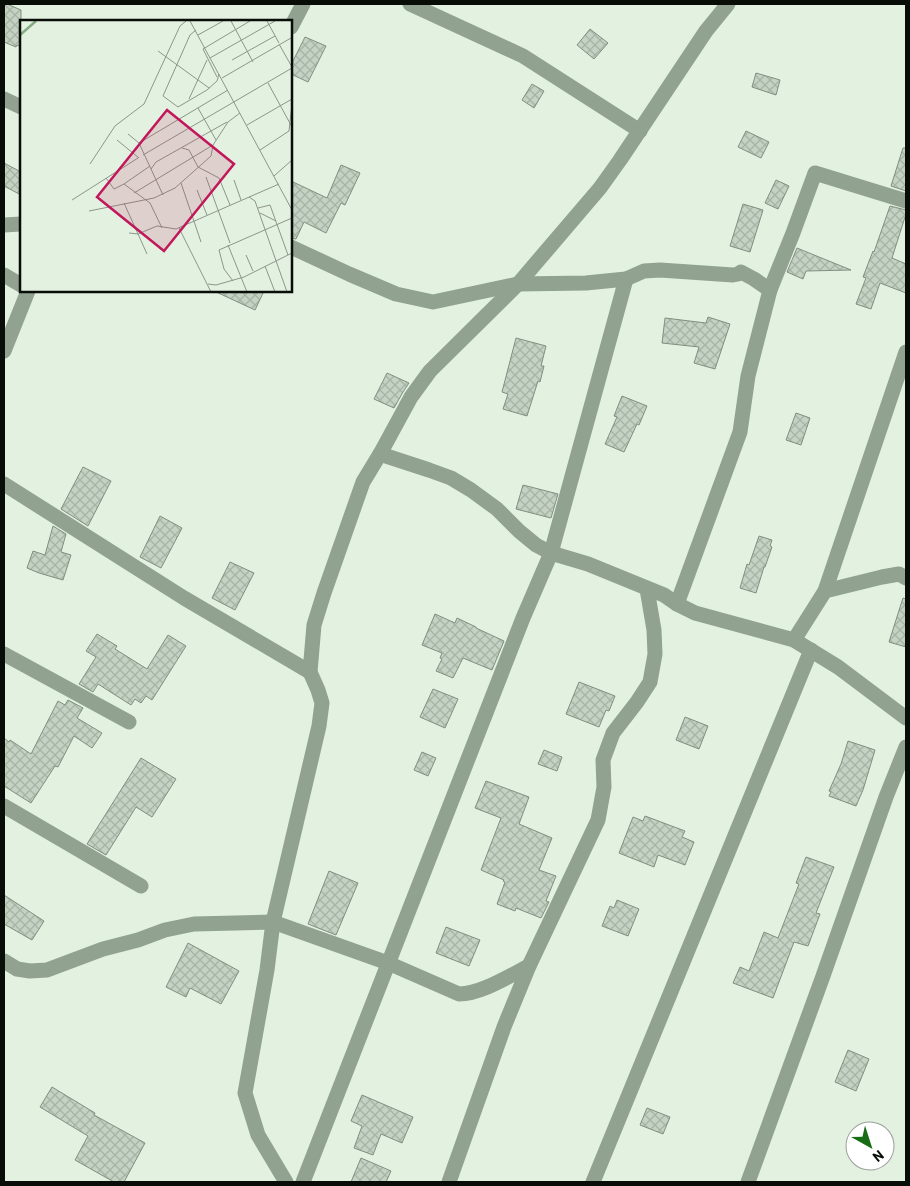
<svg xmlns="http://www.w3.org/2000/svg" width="910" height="1186" font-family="Barlow,sans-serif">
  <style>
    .building { fill: url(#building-cross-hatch); stroke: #818f80 }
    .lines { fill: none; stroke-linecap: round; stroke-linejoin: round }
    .street { stroke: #91a290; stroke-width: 15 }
    .inset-river { fill: none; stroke: #86ac83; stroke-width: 2.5 }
    .inset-road { fill: none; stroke: #8c968a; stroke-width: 1 }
    .view { fill: #c2185b; fill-opacity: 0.15; stroke: #c2185b; stroke-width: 2.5 }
    .inset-edge { fill: none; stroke: #090d08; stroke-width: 2.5 }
  </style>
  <defs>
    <pattern id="building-cross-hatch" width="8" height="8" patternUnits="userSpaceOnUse" patternTransform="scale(1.25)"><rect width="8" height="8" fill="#c3d2c2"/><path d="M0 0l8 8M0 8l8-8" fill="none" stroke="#a6b3a5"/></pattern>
  </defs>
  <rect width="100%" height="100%" fill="#e3f1e1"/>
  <g class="building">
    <path d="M4,4H7L21,10V47L17,45L16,47L4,42Z"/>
    <path d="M590,29L608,43L594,59L577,45Z"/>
    <path d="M305,37L326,46L308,82L291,74V65Z"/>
    <path d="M756,73L780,80L776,95L752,87Z"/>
    <path d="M532,84L544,91L534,108L522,100Z"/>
    <path d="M746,131L769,142L761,158L738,147Z"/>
    <path d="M903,148H906V191L891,186Z"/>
    <path d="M4,163L21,172V195L4,186Z"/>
    <path d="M341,165L360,173L345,205L341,203L326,233L304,222L296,239L291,238V181L327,198Z"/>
    <path d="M776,180L789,186L778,209L765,203Z"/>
    <path d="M743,204L763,210L750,252L730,246Z"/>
    <path d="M890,206L906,210V214L892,258L906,264V293L880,283L871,309L856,304L866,278L863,277L873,251L874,252Z"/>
    <path d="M797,248L851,270L806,271L803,279L787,272Z"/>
    <path d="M214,291H264L255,310Z"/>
    <path d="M708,317L730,324L715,369L694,363L699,347L662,343L665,318L706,323Z"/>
    <path d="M516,338L546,346L541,366H544L540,382L538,381L527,416L503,409L508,394L502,392Z"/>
    <path d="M387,373L409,383L403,392L394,408L374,399Z"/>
    <path d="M622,396L647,406L639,425L637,424L624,452L605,444L617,417L614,416Z"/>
    <path d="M796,413L810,418L801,445L786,440Z"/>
    <path d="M83,467L111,481L88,526L61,509Z"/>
    <path d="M523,485L558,494L551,518L516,509Z"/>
    <path d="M160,516L182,528L161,568L140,557Z"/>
    <path d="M53,526L66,534L61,552L71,555L63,580L39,573L27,568L33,551L45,555Z"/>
    <path d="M759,536L772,540L770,546L772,547L765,567H764L756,593L740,588L747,564L749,565Z"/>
    <path d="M230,562L254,573L235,610L212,598Z"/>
    <path d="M903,598L906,599V647L889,642Z"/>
    <path d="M435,614L455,623L457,618L476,627V628L504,641L492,670L463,658L453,678L436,671L442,659L440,658L442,653L422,645Z"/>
    <path d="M97,634L117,646L115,649L147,669L168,635L186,646L152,700L146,696L141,703L135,699L131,705L98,684L93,692L79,684L96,657L86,651Z"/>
    <path d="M579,682L615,696L609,711L606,710L599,727L566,714Z"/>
    <path d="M433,689L458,699L445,728L420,717Z"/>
    <path d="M68,700L83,708L77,718L102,733L92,748L74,736L58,767L55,766L31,803L4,786V738L9,742L10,740L31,754L58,701L65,705Z"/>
    <path d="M685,717L708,726L699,749L676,740Z"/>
    <path d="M848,741L875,750L863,790L856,806L829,796L831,792L829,791L841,764Z"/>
    <path d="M544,750L562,757L557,771L538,764Z"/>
    <path d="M422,752L436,758L428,776L414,770Z"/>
    <path d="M141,758L176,779L152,817L136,807L106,855L87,844Z"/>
    <path d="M486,781L529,797L519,824L552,838L539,870L556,876L546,901L549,902L541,918L516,908L515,911L497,904L505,882L503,881L504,880L481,870L501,818L475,808Z"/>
    <path d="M645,816L685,831L682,837L694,842L685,865L658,855L654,867L619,853L633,817L643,821Z"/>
    <path d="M806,857L834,867L816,913L820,914L808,946L794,942L773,998L733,983L740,967L749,971L764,932L778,938L799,884L796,883Z"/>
    <path d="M329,871L358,883L336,935L308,924Z"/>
    <path d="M4,895L44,921L32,940L4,924Z"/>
    <path d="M617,900L639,909L628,936L602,926L610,906L614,908Z"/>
    <path d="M446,927L480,940L469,966L436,953Z"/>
    <path d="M188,943L239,971L221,1004L190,988L186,997L166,987Z"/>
    <path d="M848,1050L869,1059L856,1091L835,1082Z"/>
    <path d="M52,1087L95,1113L94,1115L145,1143L124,1182H114L75,1160L88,1136L40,1107Z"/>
    <path d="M362,1095L413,1117L402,1143L381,1134L373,1155L354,1148L362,1126L351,1121Z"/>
    <path d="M647,1108L670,1117L663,1134L640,1125Z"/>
    <path d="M361,1158L391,1171L386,1182H351Z"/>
  </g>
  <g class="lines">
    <g class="street">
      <path d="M410,4L523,56L640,131"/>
      <path d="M291,27L303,4"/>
      <path d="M4,99L21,107"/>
      <path d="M4,225L21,224"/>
      <path d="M291,247L349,274L396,294L433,302L518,284L586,283L626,279L644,271L660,270L733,275L738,274L741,272L754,279L770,290L793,233L815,173L906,201"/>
      <path d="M4,275L21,285"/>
      <path d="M4,351L28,291"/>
      <path d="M380,454L429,470L451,478L471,490L497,509L519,531L536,545L551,553L588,564L664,595L677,604L695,613L794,640L838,667L906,718"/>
      <path d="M4,484L184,598L310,672"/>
      <path d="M825,591L906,352"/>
      <path d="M677,604L740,432L748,376L770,290"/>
      <path d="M794,640L825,591L882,577L899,574L906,578"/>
      <path d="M4,654L129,722"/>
      <path d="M4,806L141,886"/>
      <path d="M4,961L17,969L30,971L47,970L103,949L138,940L165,930L194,924L273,922L388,963L459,994C481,994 509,976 529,966"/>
      <path d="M286,1182L258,1135L245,1093L267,970L273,922L319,726L322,703L318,690L310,672L314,625L324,593L363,482L380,454L411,397L430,371L518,284L600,188L620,160L706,31L728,4"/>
      <path d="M303,1182L523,618L551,553L626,279"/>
      <path d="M449,1182L504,1027L529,966L598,820L604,787L603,760L613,733L637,702L650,682L655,654L654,630L647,589"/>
      <path d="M593,1182L811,650"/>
      <path d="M748,1182L823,976L886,797L906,747"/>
    </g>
  </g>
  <g transform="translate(20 20)">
    <rect width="272" height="272" fill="#e3f1e1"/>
    <path class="inset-river" d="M0,15L16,1"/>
    <path class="inset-road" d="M170,1L272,190M211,1L233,42M247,1L259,23M176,10L170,15L143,76L158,87L187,70L197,61L199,54M178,15L203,1M259,24L272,47M138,31L189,68M190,38L255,1M212,40L255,16M197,57L183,29L230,1M202,58L271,18M248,63L272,107M169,79L187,40M178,88L196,120M227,105L272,79M108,114L119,123L143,175M97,120L119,138M119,123L208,70M162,128L169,130L178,147L199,158L210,185M240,130L269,111L272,84M123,135L272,48M70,144L95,106L124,84L160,6L166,1M131,149L136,142L207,102M254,156L272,140M186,157L210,223M86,158L94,169L104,164L130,183L142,208M214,160L221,180M161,163L181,222M104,164L130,146M177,170L187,195M114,173L193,125M229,177L235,181L267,272M52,180L118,138M104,183L118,214M238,188L250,185L268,235M69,191L134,178L155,168L191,136L193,125L208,102L220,93M240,193L256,201M159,208L191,272M109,213L118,214L137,206L156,209L259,164M118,214L127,234M208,225L227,272M226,235L233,251M245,246L255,272M213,261L204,249L199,230L272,198M188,264L196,265L224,257L272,233"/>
    <path class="view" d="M147,90L214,144L144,231L77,177Z"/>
    <rect width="272" height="272" class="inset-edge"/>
  </g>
  <rect width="910" height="1186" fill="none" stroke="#090d08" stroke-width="10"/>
  <g transform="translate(870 1146) rotate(141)"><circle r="24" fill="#ffffff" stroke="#9d9e9c"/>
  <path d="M0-4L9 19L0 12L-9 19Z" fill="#176d15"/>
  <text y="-8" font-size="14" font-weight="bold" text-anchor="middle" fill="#090d08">N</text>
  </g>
</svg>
